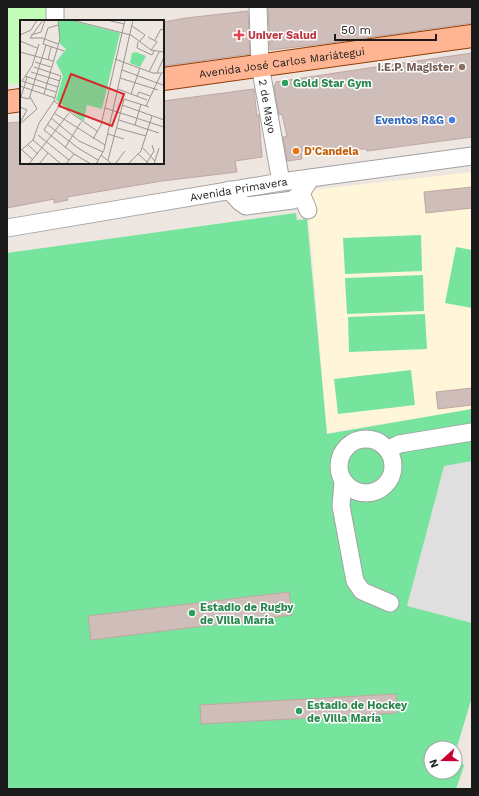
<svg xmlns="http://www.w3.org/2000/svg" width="479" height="796" font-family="'Work Sans',sans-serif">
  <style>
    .education { fill: #fff5d8 }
    .park { fill: #c4fdb7 }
    .pitch { fill: #76e49d; fill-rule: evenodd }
    .parking { fill: #dfdfdf }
    .building { fill: #cebdb9; stroke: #c1a7a1 }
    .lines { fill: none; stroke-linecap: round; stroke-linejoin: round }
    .minor-casing { stroke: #a2a2a2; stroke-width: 19 }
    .major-casing { stroke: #933c00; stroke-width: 24 }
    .minor { stroke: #fff; stroke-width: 17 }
    .major { stroke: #ffb594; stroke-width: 22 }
    .health-dot { fill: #e0444e; stroke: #fff; stroke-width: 1.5 }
    .education-dot { fill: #8d6e63; stroke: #fff; stroke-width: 1.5 }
    .leisure-dot { fill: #2e9e5b; stroke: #fff; stroke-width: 1.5 }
    .shop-dot { fill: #3f7fe0; stroke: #fff; stroke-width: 1.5 }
    .food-dot { fill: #e8710a; stroke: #fff; stroke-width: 1.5 }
    .labels { text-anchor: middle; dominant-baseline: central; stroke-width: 3; stroke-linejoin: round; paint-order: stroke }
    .health-label { font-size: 11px; font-weight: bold; fill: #be3a42; stroke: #fff; text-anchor: start }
    .street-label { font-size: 11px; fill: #1b1b1b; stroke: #fff }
    .education-label { font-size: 11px; font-weight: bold; fill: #785e54; stroke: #fff; text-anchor: end }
    .leisure-label { font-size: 11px; font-weight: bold; fill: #27864d; stroke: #fff; text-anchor: start }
    .shop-label { font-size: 11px; font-weight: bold; fill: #366cbe; stroke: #fff; text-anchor: end }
    .food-label { font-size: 11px; font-weight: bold; fill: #c56008; stroke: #fff; text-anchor: start }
    .inset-road { fill: none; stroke: #9a9591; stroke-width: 1 }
    .view { fill: #d62828; fill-opacity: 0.15; stroke: #d62828; stroke-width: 2 }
    .inset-edge { fill: none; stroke: #1b1b1b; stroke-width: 2 }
  </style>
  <rect width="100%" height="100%" fill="#eee6e0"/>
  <path class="education" d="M472,172V409L327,433L307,197L311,190Z"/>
  <path class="park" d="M7,7H48V21H21V84L7,85Z"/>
  <g class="pitch">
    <path d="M296,213L297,220L307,219L327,434L472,409V697L456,750L464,766L456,789H7V253ZM431,748H455V772H431Z"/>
    <path d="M421,235L422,271L345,274L343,238Z"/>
    <path d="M456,247L472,250V308L445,303Z"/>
    <path d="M423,275L424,311L347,314L345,278Z"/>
    <path d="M425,314L427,349L349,352L348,317Z"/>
    <path d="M411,370L415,405L338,414L334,379Z"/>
  </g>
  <path class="parking" d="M472,461V623L407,606L444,466Z"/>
  <g class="building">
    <path d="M268,7H472V23L323,44L270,50Z"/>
    <path d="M248,11L250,54L163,66V22L186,18Z"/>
    <path d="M472,53V137L367,151L366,149H353L325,155L323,148L301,151L302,159L287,161L283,137L287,136L282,114L279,115L274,87L276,82L355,70Z"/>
    <path d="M254,89L257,117L259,114V119L262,157L235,161L237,172L162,181L67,197L68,200L54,203V199L7,208V123L21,122V163H163V101Z"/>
    <path d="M472,187V208L426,213L424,192Z"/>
    <path d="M472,388V405L438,409L436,392Z"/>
    <path d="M289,592L292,615L91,640L88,616Z"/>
    <path d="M396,694L397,713L201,724L200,705Z"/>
  </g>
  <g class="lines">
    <g class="minor-casing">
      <g id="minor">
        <path d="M55,7V21"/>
        <path id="s1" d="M258,7L260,65L281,182"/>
        <path d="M229,190L240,202L246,206L293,200L301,193L311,178"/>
        <path d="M301,193L308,210"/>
        <path id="s2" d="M7,228L281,182L472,156"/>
        <circle cx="366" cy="466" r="27"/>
        <path d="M388,450L399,444L472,432"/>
        <path d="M343,482L341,506L355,581L362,591L390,603"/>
      </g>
    </g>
    <g class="major-casing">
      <g id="major">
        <path id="s3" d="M163,79L472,36"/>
        <path d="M7,102L21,100"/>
      </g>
    </g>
    <use href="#minor" class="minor"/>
    <use href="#major" class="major"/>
  </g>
  <path class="health-dot" d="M237 29h4v4h4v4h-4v4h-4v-4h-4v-4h4z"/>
  <circle class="education-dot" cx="462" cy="67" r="4"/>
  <g class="leisure-dot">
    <circle cx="285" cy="83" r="4"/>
    <circle cx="192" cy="613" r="4"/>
    <circle cx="299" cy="711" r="4"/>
  </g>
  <circle class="shop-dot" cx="452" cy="120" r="4"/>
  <circle class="food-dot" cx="296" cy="151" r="4"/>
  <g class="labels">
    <g class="health-label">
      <text x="248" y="35">Univer Salud</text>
    </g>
    <g class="street-label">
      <text stroke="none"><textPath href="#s3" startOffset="120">Avenida José Carlos Mariátegui</textPath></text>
      <text stroke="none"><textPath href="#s1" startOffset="100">2 de Mayo</textPath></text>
      <text stroke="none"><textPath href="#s2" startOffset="235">Avenida Primavera</textPath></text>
    </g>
    <g class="education-label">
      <text x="454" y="67">I.E.P. Magister</text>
    </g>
    <g class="leisure-label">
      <text x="293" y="83">Gold Star Gym</text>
      <text x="200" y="607">Estadio de Rugby<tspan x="200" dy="13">de Villa María</tspan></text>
      <text x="307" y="705">Estadio de Hockey<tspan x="307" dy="13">de Villa María</tspan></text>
    </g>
    <g class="shop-label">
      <text x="444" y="120">Eventos R&amp;G</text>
    </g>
    <g class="food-label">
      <text x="304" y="151">D'Candela</text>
    </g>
  </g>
  <g transform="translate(20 20)">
    <rect width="144" height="144" fill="#eee6e0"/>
    <path d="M38,0H49L100,13L82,89L67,85L64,101L36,80L43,56L36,42L46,29L40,24ZM116,32L126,36L120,47L110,43L112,33Z" fill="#76e49d"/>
    <path class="inset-road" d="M23,0L10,18H22L38,24M51,0L111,15L131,30L144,32M87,0L104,4M38,5L28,8L23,24L44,31M112,6L125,15L119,22M0,15L11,10L17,0M11,15L21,12L25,0M128,17L137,22L131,30M135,20L141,9L144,10M0,21L17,28M118,22L117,28L132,35L134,31M19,24L12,46L2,61L36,72M0,32L33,41M95,39L133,53H144M28,40L31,27M15,42L31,47M14,47L41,56L34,81M102,50L143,65M11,52L40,61M129,52L139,32M137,53L144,37M5,56L38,67M100,58L138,70M0,66L35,78M98,69L127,80M24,74L40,19L38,0M111,74L120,48M117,76L119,72L130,76M0,77L9,79L26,25M1,77L7,57M34,81L77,111M102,85L144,100M39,86L24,110L54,134L71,144M126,86L141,54M0,87L7,90L1,101M85,88L144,107M34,93L85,125M31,98L59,121L83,132M99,100L139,113M0,104L17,89L10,77M27,104L58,128L78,140M115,105L121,84M97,108L126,116M88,114L104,119M18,115L49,140M73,119L81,105L105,0M13,120L41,144M8,125L18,134M45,128L61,102M123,128L135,141M2,130L13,140M0,131L13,120L19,103L34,81M118,134L127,142M81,135L92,144M88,140L104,79L129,87M9,144L49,93M19,144L28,133M46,144L54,134M76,144L84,130L113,0M95,144L105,131M108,144L121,131L132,96M126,144L134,131L132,125M134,144L139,128"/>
    <path class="view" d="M51,54L104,74L92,106L39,86Z"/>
    <rect width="144" height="144" class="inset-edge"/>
  </g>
  <rect width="479" height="796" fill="none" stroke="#1b1b1b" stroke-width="16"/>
  <g transform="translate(443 760) rotate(249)"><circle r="19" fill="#ffffff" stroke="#a4a4a4"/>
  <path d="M0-3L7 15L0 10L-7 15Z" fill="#c70034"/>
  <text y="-6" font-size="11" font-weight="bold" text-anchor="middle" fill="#1b1b1b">N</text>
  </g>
  <path d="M335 34v6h101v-6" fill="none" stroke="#1b1b1b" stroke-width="2"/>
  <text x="341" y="34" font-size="12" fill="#1b1b1b" stroke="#ffffff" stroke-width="3" paint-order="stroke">50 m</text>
</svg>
